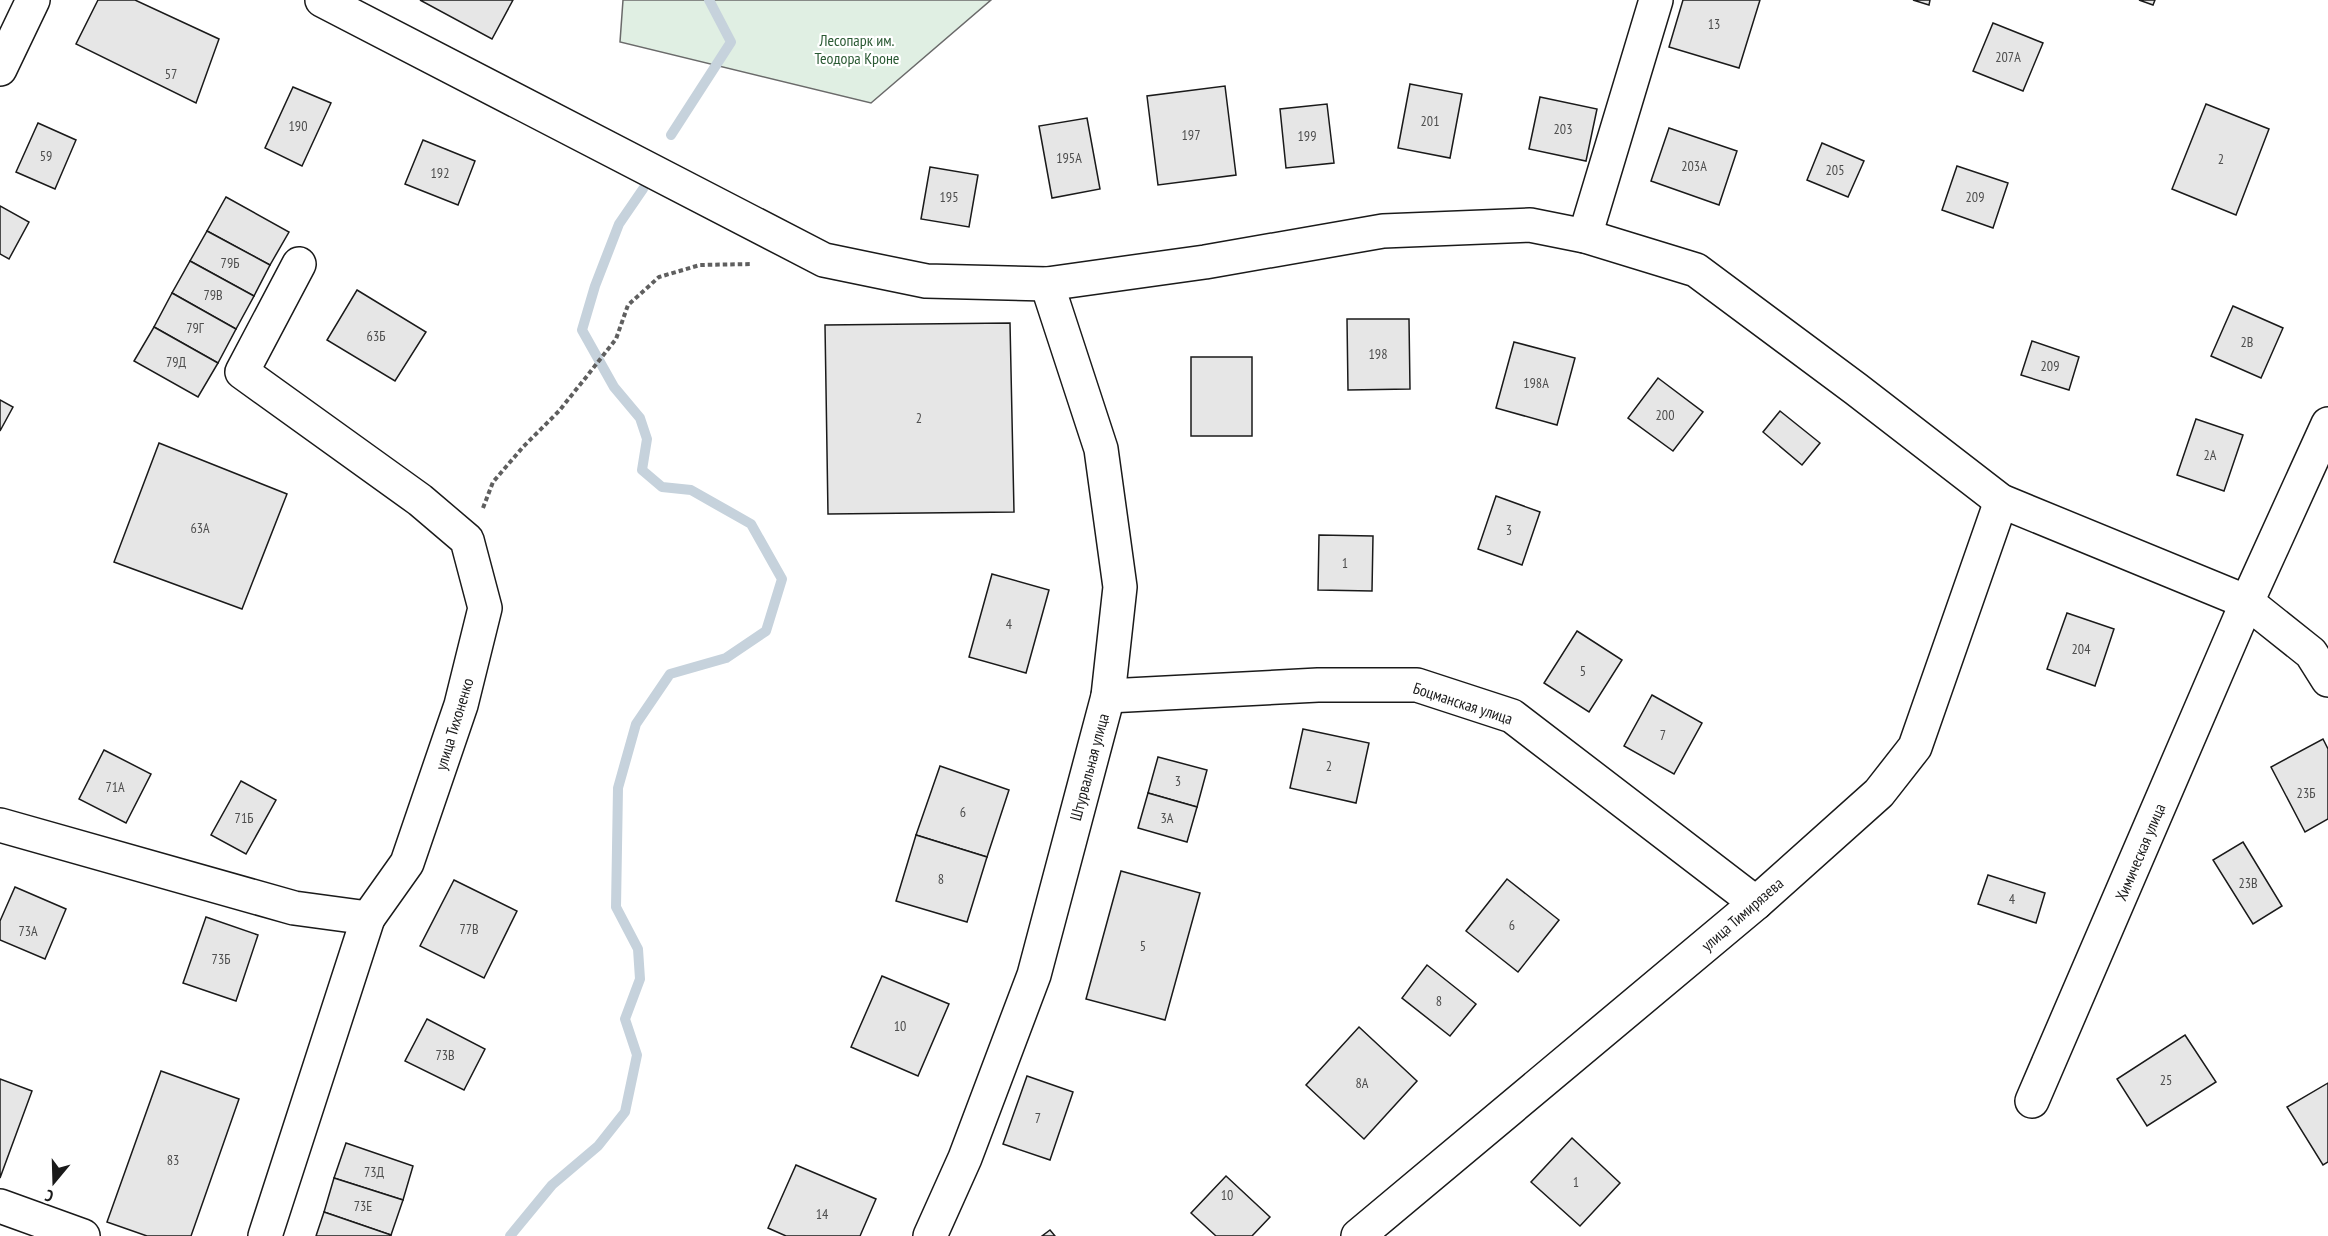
<svg xmlns="http://www.w3.org/2000/svg" width="2328" height="1236" font-family="'PT Sans Narrow',sans-serif">
  <style>
    .green { fill: #e0efe3; stroke: #6a6a6a; stroke-width: 1.5 }
    .lines { fill: none; stroke-linecap: round; stroke-linejoin: round }
    .stream { stroke: #c6d2dc; stroke-width: 10 }
    .building { fill: #e6e6e6; stroke: #1a1a1a; stroke-width: 1.5 }
    .minor-casing { stroke: #1a1a1a; stroke-width: 36 }
    .major-casing { stroke: #1a1a1a; stroke-width: 36 }
    .path { stroke: #5f5f5f; stroke-width: 4; stroke-dasharray: 4.5 3; stroke-linecap: butt }
    .minor { stroke: #fff; stroke-width: 33 }
    .major { stroke: #fff; stroke-width: 33 }
    .labels { text-anchor: middle; dominant-baseline: central; stroke-width: 4.5; stroke-linejoin: round; paint-order: stroke }
    .number-label { font-size: 14px; fill: #4d4d4d }
    .park-label { font-size: 16px; fill: #2b5a34; stroke: #fff }
    .street-label { font-size: 16px; fill: #1a1a1a; stroke: #fff }
  </style>
  <rect width="100%" height="100%" fill="#fff"/>
  <path class="green" d="M623,0H991L871,103L620,42Z"/>
  <g class="lines">
    <g class="stream">
      <path d="M671,135L731,42L709,0"/>
      <path d="M510,1236L552,1185L598,1146L625,1112L637,1055L625,1019L640,979L638,949L616,907L618,788L636,724L670,674L726,658L766,631L782,579L751,524L691,490L662,487L642,470L647,439L640,418L614,387L582,330L595,286L619,224L643,189"/>
    </g>
  </g>
  <g class="building">
    <path d="M98,0H135L219,39L196,103L76,44Z"/>
    <path d="M420,0H513L492,39Z"/>
    <path d="M1683,0H1760L1739,68L1669,47Z"/>
    <path d="M1913,0H1930L1929,5Z"/>
    <path d="M2139,0H2155L2153,5Z"/>
    <path d="M1993,23L2043,43L2023,91L1973,71Z"/>
    <path d="M1410,84L1462,94L1450,158L1398,148Z"/>
    <path d="M1225,86L1236,175L1158,185L1147,96Z"/>
    <path d="M293,87L331,103L302,166L265,148Z"/>
    <path d="M1540,97L1597,109L1586,161L1529,149Z"/>
    <path d="M1327,104L1334,163L1286,168L1280,109Z"/>
    <path d="M2206,104L2269,129L2236,215L2172,189Z"/>
    <path d="M1087,118L1100,189L1052,198L1039,126Z"/>
    <path d="M38,123L76,140L55,189L16,172Z"/>
    <path d="M1669,128L1737,151L1719,205L1651,181Z"/>
    <path d="M423,140L475,161L458,205L405,184Z"/>
    <path d="M1822,143L1864,161L1848,197L1807,180Z"/>
    <path d="M1957,166L2008,183L1993,228L1942,210Z"/>
    <path d="M930,167L978,175L969,227L921,219Z"/>
    <path d="M226,197L289,232L270,265L207,231Z"/>
    <path d="M0,206L29,222L9,259L0,254Z"/>
    <path d="M207,231L270,265L254,296L190,261Z"/>
    <path d="M190,261L254,296L236,329L172,293Z"/>
    <path d="M357,290L426,332L395,381L327,340Z"/>
    <path d="M172,293L236,329L218,363L154,327Z"/>
    <path d="M2233,306L2283,328L2261,378L2211,356Z"/>
    <path d="M1347,319H1409L1410,389L1348,390Z"/>
    <path d="M1010,323L1014,512L828,514L825,325Z"/>
    <path d="M154,327L218,363L198,397L134,361Z"/>
    <path d="M2032,341L2079,357L2069,390L2021,375Z"/>
    <path d="M1514,342L1575,358L1557,425L1496,408Z"/>
    <rect x="1191" y="357" width="61" height="79"/>
    <path d="M1658,378L1703,412L1673,451L1628,418Z"/>
    <path d="M0,400L13,407L0,431Z"/>
    <path d="M1780,411L1820,443L1802,465L1763,432Z"/>
    <path d="M2196,419L2243,435L2224,491L2177,475Z"/>
    <path d="M159,443L287,494L242,609L114,562Z"/>
    <path d="M1496,496L1540,512L1522,565L1478,549Z"/>
    <path d="M1319,535L1373,536L1372,591L1318,590Z"/>
    <path d="M992,574L1049,590L1026,673L969,657Z"/>
    <path d="M2067,613L2114,629L2095,686L2047,669Z"/>
    <path d="M1577,631L1622,660L1589,712L1544,683Z"/>
    <path d="M1652,695L1702,723L1674,774L1624,746Z"/>
    <path d="M1303,729L1369,743L1356,803L1290,788Z"/>
    <path d="M2323,739L2328,749V819L2305,832L2271,767Z"/>
    <path d="M104,750L151,774L126,823L79,799Z"/>
    <path d="M1158,757L1207,770L1197,807L1148,793Z"/>
    <path d="M940,766L1009,790L987,857L916,835Z"/>
    <path d="M241,781L276,800L246,854L211,835Z"/>
    <path d="M1148,793L1197,807L1187,842L1138,828Z"/>
    <path d="M916,835L987,857L967,922L896,901Z"/>
    <path d="M2243,842L2282,906L2253,924L2213,860Z"/>
    <path d="M1121,871L1200,893L1165,1020L1086,999Z"/>
    <path d="M1988,875L2045,893L2036,923L1978,904Z"/>
    <path d="M1507,879L1559,920L1518,972L1466,931Z"/>
    <path d="M454,880L517,911L484,978L420,946Z"/>
    <path d="M15,887L66,909L45,959L0,940V921Z"/>
    <path d="M206,917L258,935L236,1001L183,983Z"/>
    <path d="M1427,965L1476,1004L1450,1036L1402,998Z"/>
    <path d="M882,976L949,1004L918,1076L851,1047Z"/>
    <path d="M427,1019L485,1049L464,1090L405,1061Z"/>
    <path d="M1359,1027L1417,1081L1364,1139L1306,1085Z"/>
    <path d="M2185,1035L2216,1082L2147,1126L2117,1079Z"/>
    <path d="M161,1071L239,1099L191,1236H147L107,1222Z"/>
    <path d="M1027,1076L1073,1092L1050,1160L1003,1144Z"/>
    <path d="M0,1079L32,1091L0,1178Z"/>
    <path d="M2328,1083V1162L2323,1165L2287,1107Z"/>
    <path d="M1572,1138L1620,1183L1580,1226L1531,1182Z"/>
    <path d="M346,1143L413,1166L403,1200L334,1178Z"/>
    <path d="M796,1165L876,1199L860,1236H786L768,1228Z"/>
    <path d="M1226,1176L1270,1217L1252,1236H1216L1191,1213Z"/>
    <path d="M334,1178L403,1200L391,1235L324,1212Z"/>
    <path d="M324,1212L391,1235L390,1236H316Z"/>
    <path d="M1050,1230L1055,1236H1042Z"/>
  </g>
  <g class="lines">
    <g class="minor-casing">
      <g id="minor">
        <path d="M0,69L33,0"/>
        <path d="M1585,236L1656,0"/>
        <path d="M1108,696L1318,685H1417L1512,716L1756,903"/>
        <path d="M0,825L294,908L368,918L407,863L461,705L485,608L467,540L420,500L242,372L299,264"/>
        <path d="M2032,1101L2247,602L2311,653L2328,680"/>
        <path d="M0,1206L83,1236"/>
        <path d="M265,1236L368,918"/>
        <path d="M930,1236L965,1158L1034,975L1108,696L1120,587L1101,449L1047,284"/>
        <path d="M1358,1236L1756,903L1879,793L1915,747L2001,501"/>
      </g>
    </g>
    <g class="major-casing">
      <path id="major" d="M322,0L824,260L926,281L1047,284L1205,262L1383,231L1530,225L1585,236L1696,270L1856,389L2001,501L2247,602L2328,424"/>
    </g>
    <path class="path" d="M483,508L493,482L523,447L559,411L587,376L616,339L628,305L659,277L700,265L752,264"/>
    <use href="#minor" class="minor"/>
    <use href="#major" class="major"/>
  </g>
  <g class="labels">
    <g class="number-label">
      <text x="1714" y="24">13</text>
      <text x="2008" y="57">207А</text>
      <text x="171" y="74">57</text>
      <text x="1430" y="121">201</text>
      <text x="298" y="126">190</text>
      <text x="1563" y="129">203</text>
      <text x="1191" y="135">197</text>
      <text x="1307" y="136">199</text>
      <text x="46" y="156">59</text>
      <text x="1069" y="158">195А</text>
      <text x="2221" y="159">2</text>
      <text x="1694" y="166">203А</text>
      <text x="1835" y="170">205</text>
      <text x="440" y="173">192</text>
      <text x="949" y="197">195</text>
      <text x="1975" y="197">209</text>
      <text x="230" y="263">79Б</text>
      <text x="213" y="295">79В</text>
      <text x="195" y="328">79Г</text>
      <text x="376" y="336">63Б</text>
      <text x="2247" y="342">2В</text>
      <text x="1378" y="354">198</text>
      <text x="176" y="362">79Д</text>
      <text x="2050" y="366">209</text>
      <text x="1536" y="383">198А</text>
      <text x="1665" y="415">200</text>
      <text x="919" y="418">2</text>
      <text x="2210" y="455">2А</text>
      <text x="200" y="528">63А</text>
      <text x="1509" y="530">3</text>
      <text x="1345" y="563">1</text>
      <text x="1009" y="624">4</text>
      <text x="2081" y="649">204</text>
      <text x="1583" y="671">5</text>
      <text x="1663" y="735">7</text>
      <text x="1329" y="766">2</text>
      <text x="1178" y="781">3</text>
      <text x="115" y="787">71А</text>
      <text x="2306" y="793">23Б</text>
      <text x="963" y="812">6</text>
      <text x="244" y="818">71Б</text>
      <text x="1167" y="818">3А</text>
      <text x="941" y="879">8</text>
      <text x="2248" y="883">23В</text>
      <text x="2012" y="899">4</text>
      <text x="1512" y="925">6</text>
      <text x="469" y="929">77В</text>
      <text x="28" y="931">73А</text>
      <text x="1143" y="946">5</text>
      <text x="221" y="959">73Б</text>
      <text x="1439" y="1001">8</text>
      <text x="900" y="1026">10</text>
      <text x="445" y="1055">73В</text>
      <text x="2166" y="1080">25</text>
      <text x="1362" y="1083">8А</text>
      <text x="1038" y="1118">7</text>
      <text x="173" y="1160">83</text>
      <text x="374" y="1172">73Д</text>
      <text x="1576" y="1182">1</text>
      <text x="1227" y="1195">10</text>
      <text x="363" y="1206">73Е</text>
      <text x="822" y="1214">14</text>
    </g>
    <g class="park-label">
      <text x="857" y="40">Лесопарк им.<tspan x="857" dy="18">Теодора Кроне</tspan></text>
    </g>
    <g class="street-label">
      <text transform="translate(1463 703) rotate(18)">Боцманская улица</text>
      <text transform="translate(454 724) rotate(-73)">улица Тихоненко</text>
      <text transform="translate(1089 767) rotate(-75)">Штурвальная улица</text>
      <text transform="translate(2140 852) rotate(-67)">Химическая улица</text>
      <text transform="translate(1742 914) rotate(-41)">улица Тимирязева</text>
    </g>
  </g>
  <g transform="translate(54 1182) rotate(199)" stroke="#ffffff" stroke-width="4.5" paint-order="stroke">
  <path d="M0-4.5L10 22L0 15L-10 22Z" fill="#1a1a1a"/>
  <text y="-9" font-size="16" font-weight="bold" text-anchor="middle" fill="#1a1a1a">С</text>
  </g>
</svg>
